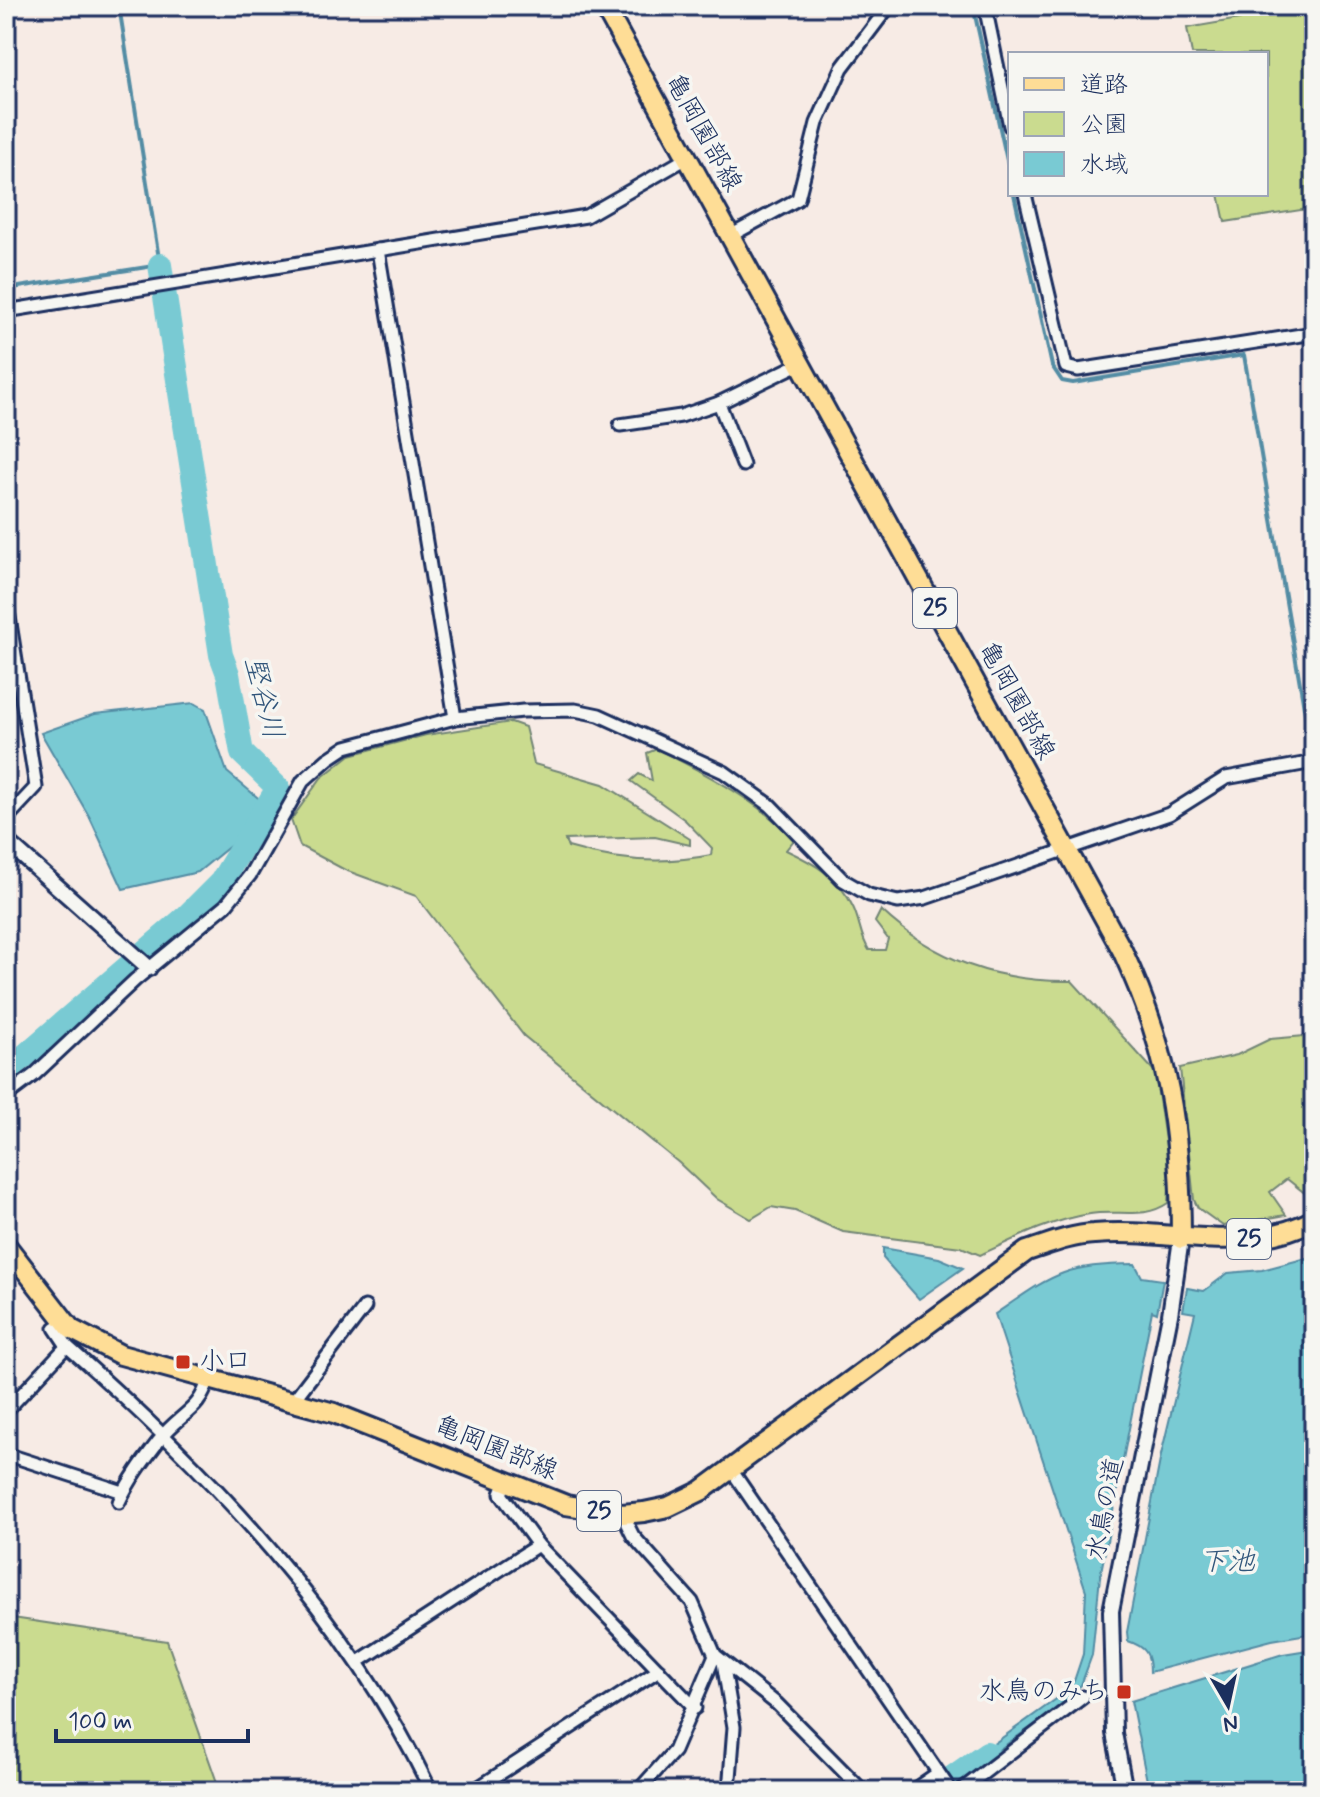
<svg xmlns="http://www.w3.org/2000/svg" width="1320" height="1797" font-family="Mynerve,'Klee One',sans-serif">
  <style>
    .green { fill: #cadb8f; stroke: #728576; stroke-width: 2 }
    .water { fill: #79cad3; stroke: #538ca4; stroke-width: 2 }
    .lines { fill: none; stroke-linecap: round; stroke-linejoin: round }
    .stream { stroke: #538ca4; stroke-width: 4 }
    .river { stroke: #79cad3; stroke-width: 24 }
    .minor-casing { stroke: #1b2f5e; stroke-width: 17 }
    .tertiary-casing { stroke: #1b2f5e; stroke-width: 20 }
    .primary-casing { stroke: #1b2f5e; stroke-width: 24 }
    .minor { stroke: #f6f6f2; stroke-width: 11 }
    .tertiary { stroke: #f6f6f2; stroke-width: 14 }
    .primary { stroke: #fedd96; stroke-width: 18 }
    .poi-dot { fill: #c8321e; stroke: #f6f6f2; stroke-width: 3 }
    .labels { text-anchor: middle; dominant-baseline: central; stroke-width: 7; stroke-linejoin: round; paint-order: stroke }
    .shield { fill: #f6f6f2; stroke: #5d6b8a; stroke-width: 2 }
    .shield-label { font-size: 24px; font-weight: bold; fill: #1b2f5e }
    .street-label { font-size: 26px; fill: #1b2f5e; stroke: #f6f6f2 }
    .poi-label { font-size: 26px; fill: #1b2f5e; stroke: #f6f6f2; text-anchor: start }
    .water-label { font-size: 28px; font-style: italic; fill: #32567b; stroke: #f6f6f2 }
  </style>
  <rect width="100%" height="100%" fill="#f7ebe5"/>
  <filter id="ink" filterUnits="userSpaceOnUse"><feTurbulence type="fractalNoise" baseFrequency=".0125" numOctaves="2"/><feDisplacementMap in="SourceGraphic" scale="16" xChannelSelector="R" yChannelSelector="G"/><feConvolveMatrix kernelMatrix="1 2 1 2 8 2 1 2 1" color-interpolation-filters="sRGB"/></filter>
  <g filter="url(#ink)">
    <g class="green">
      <path d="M1314,6V208L1225,222L1219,194H1266V54H1192L1187,28Z"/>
      <path d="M511,722L525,727L534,764L603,784L690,839V845L655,837L565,840L568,847C615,861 662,865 711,855L712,848L685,820L631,781L639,774L652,781L647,753L657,749C706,774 757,799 794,840L786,850C814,863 839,877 853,907C860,921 860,936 869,950H885L888,939L875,922L881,910C935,961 998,982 1072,981L1155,1072L1170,1174L1168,1203C1144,1220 1117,1209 1090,1214C1051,1220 1016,1238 980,1255L961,1247L843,1232L795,1211L771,1207L751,1219L717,1199L679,1163L524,1036L416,896L345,870L300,846L291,820L321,778L350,755L426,735Z"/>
      <path d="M1305,1036L1314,1037V1211L1307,1195L1287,1179L1270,1192L1286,1215L1223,1226L1198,1208L1194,1200L1180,1068L1237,1055L1270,1039Z"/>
      <path d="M6,1617L167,1641L220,1791H6Z"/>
    </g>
    <g class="water">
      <path d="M194,703L205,709L227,772L263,802L236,841L198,872L123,889L90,818L41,733L95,714Z"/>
      <path d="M883,1248L939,1258L963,1268L919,1299L883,1258Z"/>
      <path d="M1314,1256V1633L1272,1640L1150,1672C1150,1654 1146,1647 1128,1641L1127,1632L1161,1455L1195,1313L1183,1311L1187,1288L1204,1291L1228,1273L1262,1270Z"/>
      <path d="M1135,1264L1142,1277L1163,1280L1157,1313L1152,1311L1100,1577L1092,1655L1081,1685L1064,1704L990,1756L985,1750L1059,1697L1074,1681L1083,1654L1086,1591L995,1314C1054,1274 1062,1265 1135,1264Z"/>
      <path d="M1314,1649V1791H1149L1131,1701L1283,1654Z"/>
    </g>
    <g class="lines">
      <g class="stream">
        <path d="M973,6L1010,174"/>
        <path d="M1014,194L1052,366L1062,381L1073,383L1244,355L1313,760"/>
        <path d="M6,289L160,265L119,6"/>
      </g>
      <g class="river">
        <path d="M6,1072L187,916L221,882L278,788L242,753L228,674L221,655L160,265"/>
        <path d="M933,1791L987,1753"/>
      </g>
      <g class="minor-casing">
        <g id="minor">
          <path d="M985,6L1010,126"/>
          <path d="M1025,194L1066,367L1078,370L1314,333"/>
          <path d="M730,236L798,199L817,123L842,68L889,6"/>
          <path d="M378,250L455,718"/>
          <path d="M6,311L586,216L687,158"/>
          <path d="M719,403L743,465"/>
          <path d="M620,425L681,416L719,403L801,363"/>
          <path d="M6,598L36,787L6,819"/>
          <path d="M6,1024V1036"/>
          <path d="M6,1096L34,1075L135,980L226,905L250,875L303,781L328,759L346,747L455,718L523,711L575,710L599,715L724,772L770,805L843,880L869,895L898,902L925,898L1169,814L1226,778L1314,762"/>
          <path d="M65,1322L55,1328L67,1346C211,1473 347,1616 431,1791"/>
          <path d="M293,1401L365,1307"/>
          <path d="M6,1411L67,1346"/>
          <path d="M6,1454L123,1492"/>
          <path d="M732,1471L951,1791"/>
          <path d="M506,1481L501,1494L538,1545L695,1708"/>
          <path d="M119,1502C130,1478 145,1459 161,1438C179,1414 201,1411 208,1379"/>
          <path d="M622,1514L633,1536L692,1602L715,1655L777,1704L863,1791"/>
          <path d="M358,1662L538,1545"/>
          <path d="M723,1662L734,1727L729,1791"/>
          <path d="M473,1791L659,1670"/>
          <path d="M638,1791L674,1751L715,1655"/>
          <path d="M912,1791L938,1773"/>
          <path d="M960,1791L1083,1697"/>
        </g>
      </g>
      <g class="tertiary-casing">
        <g id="tertiary">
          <path d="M6,841L149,968"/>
          <path d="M1125,1791L1114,1733L1111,1611L1170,1315L1181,1239"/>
        </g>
      </g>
      <g class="primary-casing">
        <g id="primary">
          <path d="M604,6L1122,950C1169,1051 1181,1128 1181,1239"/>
          <path d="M6,1245L71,1329L121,1355L334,1413L566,1505L622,1514L644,1512L668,1507L701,1491L1027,1251C1049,1244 1071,1235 1094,1234C1169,1227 1242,1257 1314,1220"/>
        </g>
      </g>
      <use href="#minor" class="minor"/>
      <use href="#tertiary" class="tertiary"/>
      <use href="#primary" class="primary"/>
    </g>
  </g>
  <g class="poi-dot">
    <rect x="175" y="1354" width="16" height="16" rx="4"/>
    <rect x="1116" y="1684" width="16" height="16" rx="4"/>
  </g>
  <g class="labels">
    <g class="shield">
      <rect x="913" y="588" width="44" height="40" rx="6"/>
      <rect x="1227" y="1219" width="44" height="40" rx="6"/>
      <rect x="577" y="1491" width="44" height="40" rx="6"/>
    </g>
    <g class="shield-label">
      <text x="935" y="608">25</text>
      <text x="1249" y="1239">25</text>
      <text x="599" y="1511">25</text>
    </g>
    <g class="street-label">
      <text transform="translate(703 133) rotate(61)">亀岡園部線</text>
      <text transform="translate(1016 701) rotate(61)">亀岡園部線</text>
      <text transform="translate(496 1449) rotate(22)">亀岡園部線</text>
      <text transform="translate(1106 1509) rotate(-79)">水鳥の道</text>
    </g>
    <g class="poi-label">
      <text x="199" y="1362">小口</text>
      <text x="1108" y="1692" text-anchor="end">水鳥のみち</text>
    </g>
    <g class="water-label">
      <text transform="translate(263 698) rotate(76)">堅谷川</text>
      <text x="1227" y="1562">下池</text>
    </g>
  </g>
  <rect width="1320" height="1797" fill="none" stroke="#f6f6f2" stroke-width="32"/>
  <rect x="16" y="16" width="1288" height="1765" fill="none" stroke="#1b2f5e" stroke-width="3" filter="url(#ink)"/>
  <rect x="1008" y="52" width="260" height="144" fill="#f6f6f2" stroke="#9ea6b7" stroke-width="2"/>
  <rect x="1024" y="78" width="40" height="12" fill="#fedd96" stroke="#9ea6b7" stroke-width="2"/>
  <text x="1080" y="92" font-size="24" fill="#1b2f5e">道路</text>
  <rect x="1024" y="112" width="40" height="24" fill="#cadb8f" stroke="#9ea6b7" stroke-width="2"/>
  <text x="1080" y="132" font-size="24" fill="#1b2f5e">公園</text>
  <rect x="1024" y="152" width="40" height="24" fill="#79cad3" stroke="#9ea6b7" stroke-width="2"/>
  <text x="1080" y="172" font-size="24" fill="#1b2f5e">水域</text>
  <g transform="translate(1228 1705) rotate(171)" stroke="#f6f6f2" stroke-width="6" paint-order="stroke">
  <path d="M0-6L14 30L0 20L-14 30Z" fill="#1b2f5e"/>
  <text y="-12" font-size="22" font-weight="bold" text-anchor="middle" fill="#1b2f5e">N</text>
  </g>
  <path d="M56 1729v12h192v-12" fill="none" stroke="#1b2f5e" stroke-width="4"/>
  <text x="68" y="1729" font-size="24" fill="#1b2f5e" stroke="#f6f6f2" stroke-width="6" paint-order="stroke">100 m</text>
</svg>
